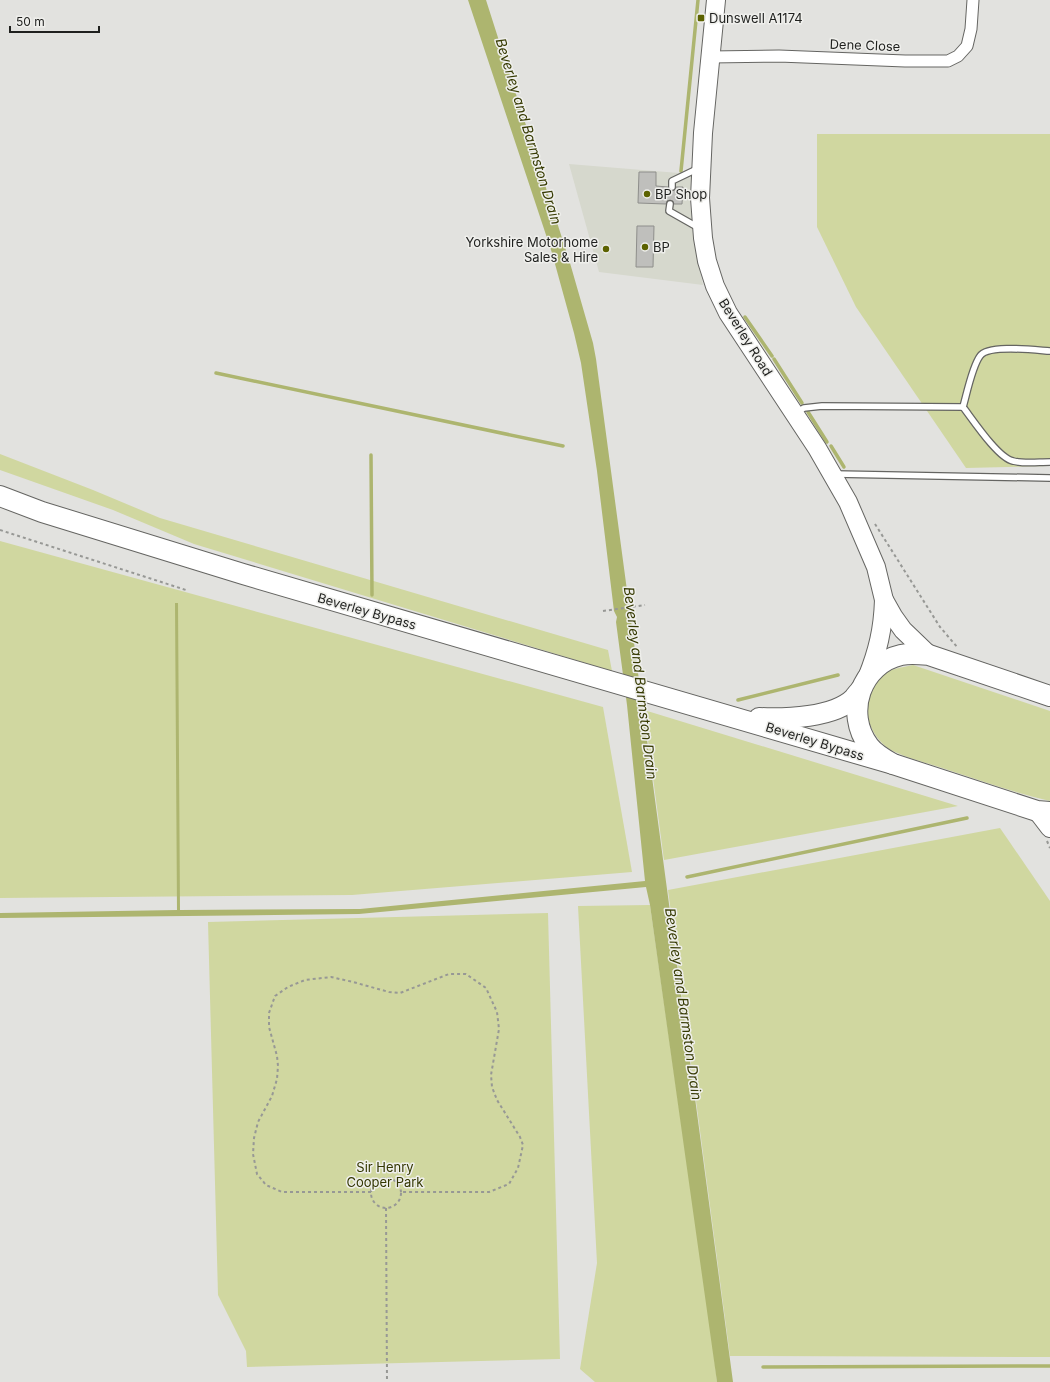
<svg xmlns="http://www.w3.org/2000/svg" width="1050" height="1382" font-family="Inter,sans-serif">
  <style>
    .built { fill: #d6d8cd }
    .green { fill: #d0d7a0 }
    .water { fill: #adb56f }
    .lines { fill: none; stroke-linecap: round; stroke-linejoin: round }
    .stream { stroke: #adb56f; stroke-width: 3.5 }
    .building { fill: #bfbfbc; stroke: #8e8e8b }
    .lane-casing { stroke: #656562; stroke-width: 8 }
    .street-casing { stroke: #656562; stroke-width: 13 }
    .primary-casing { stroke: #656562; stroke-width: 20 }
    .highway-casing { stroke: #656562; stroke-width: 22 }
    .path { stroke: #979895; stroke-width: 2; stroke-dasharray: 3 3; stroke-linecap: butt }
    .lane { stroke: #fff; stroke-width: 5.5 }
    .street { stroke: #fff; stroke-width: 11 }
    .primary { stroke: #fff; stroke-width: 18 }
    .highway { stroke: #fff; stroke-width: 20 }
    .poi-dot { fill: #5c6200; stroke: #efefec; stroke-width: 1.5 }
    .labels { text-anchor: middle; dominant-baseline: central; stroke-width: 3; stroke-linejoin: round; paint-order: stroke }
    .poi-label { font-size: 13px; fill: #1f201e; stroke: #efefec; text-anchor: start }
    .street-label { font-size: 13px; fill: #1f201e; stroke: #efefec }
    .park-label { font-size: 13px; fill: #333700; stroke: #efefec }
    .water-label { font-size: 14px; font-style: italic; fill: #363a02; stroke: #efefec }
  </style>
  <rect width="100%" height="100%" fill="#e2e2df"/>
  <path class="built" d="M569,164L691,174L690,204L697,256L703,285L599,272Z"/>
  <g class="green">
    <path d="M817,134H1050V466L966,468L856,307L817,227Z"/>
    <path d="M0,454L93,490L160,518L608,650L612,671L194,544L113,510L0,470Z"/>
    <path d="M0,541L603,707L632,872L352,895L0,898Z"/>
    <path d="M913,665L1050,711V801C1015,793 982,781 948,770C931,764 906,758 891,750C875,741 862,716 868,698C877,670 886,671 913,665Z"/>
    <path d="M644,710L958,806L664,860Z"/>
    <path d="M1000,828L1050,901V1357L730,1356L668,890Z"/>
    <path d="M650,905L711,1331L717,1382H595L580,1369L597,1263L578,906Z"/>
    <path d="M548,913L560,1359L247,1367L246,1351L218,1295L208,922Z"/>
  </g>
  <path class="water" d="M468,0H486L570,263L593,343L596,359L733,1382H717L650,905L646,887L359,914L0,918V913L177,910L175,603H178L180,910L360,909L645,881L627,705L616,622L617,617L614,611L597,471L581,363L574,333L552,253Z"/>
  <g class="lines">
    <g class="stream">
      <path d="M681,171L698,0"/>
      <path d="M745,317L772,356"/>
      <path d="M774,359L802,403"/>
      <path d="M216,373L563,446"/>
      <path d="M808,412L827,442"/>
      <path d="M831,446L844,467"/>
      <path d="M371,455L372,595"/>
      <path d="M738,700L838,675"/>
      <path d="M687,877L967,818"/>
      <path d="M763,1367L1050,1366"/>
    </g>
  </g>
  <g class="building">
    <path d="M639,172H656V186L668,187L669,189L672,191L674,190L676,187H683L682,204H674L673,201L670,200L667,201L666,204L638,203Z"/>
    <path d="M637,226H654L653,267H636Z"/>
  </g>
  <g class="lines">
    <g class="lane-casing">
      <g id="lane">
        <path d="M672,187V181L699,168"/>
        <path d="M670,204L669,211L699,228"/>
        <path d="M963,407C967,393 972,367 980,356C988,344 1035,350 1050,351"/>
        <path d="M963,407C973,420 998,458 1013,461C1024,464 1038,462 1050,462"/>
        <path d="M797,412L804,408L822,406L963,407"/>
        <path d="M835,474L1050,478"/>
      </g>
    </g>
    <g class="street-casing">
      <path id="street" d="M710,57L779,56L905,61H948L958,56L967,46L971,29L973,0"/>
    </g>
    <g class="primary-casing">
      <g id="primary">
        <path d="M716,0L703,133L700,198L703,238L707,261L715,286L728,313L817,448L848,502L876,567L884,600L893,616L903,630L929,655"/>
        <path d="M867,678C878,651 883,629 884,600"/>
        <path d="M1037,811L1050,828"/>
      </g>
    </g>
    <g class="highway-casing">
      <g id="highway">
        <path d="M0,496L42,512L243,574L893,764"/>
        <path d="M1050,696L929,655C919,654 910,653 901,655C861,664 844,713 869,746C875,754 884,759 893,764L1037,811L1050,812"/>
        <path d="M759,718C785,719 834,718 854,698C856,695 859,692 861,689"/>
      </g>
    </g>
    <g class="path">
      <path d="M875,524L940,627L958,648"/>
      <path d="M0,530L186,590"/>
      <path d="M603,611L645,605"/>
      <path d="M1047,841L1050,848"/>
      <circle cx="386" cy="1193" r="15"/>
      <path d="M371,1192H282L266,1185L257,1174L253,1154L254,1138L258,1122L272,1096L277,1079L278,1066L277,1056L269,1027V1013L275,996L288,987L305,980L331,977L353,982L389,992L400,993L449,974H466L486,988L497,1012L499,1029L491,1075L492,1087L497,1100L520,1137L523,1145L518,1168L509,1184L489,1192H401"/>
      <path d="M386,1208L387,1382"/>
    </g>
    <use href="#lane" class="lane"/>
    <use href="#street" class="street"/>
    <use href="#primary" class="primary"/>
    <use href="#highway" class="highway"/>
  </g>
  <g class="poi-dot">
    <rect x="697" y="14" width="8" height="8" rx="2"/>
    <circle cx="647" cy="194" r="4"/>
    <circle cx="645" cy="247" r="4"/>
    <circle cx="606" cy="249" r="4"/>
  </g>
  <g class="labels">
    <g class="poi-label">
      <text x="709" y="18">Dunswell A1174</text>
      <text x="655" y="194">BP Shop</text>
      <text x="598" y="242" text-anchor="end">Yorkshire Motorhome<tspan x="598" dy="15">Sales &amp; Hire</tspan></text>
      <text x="653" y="247">BP</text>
    </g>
    <g class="street-label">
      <text transform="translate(865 45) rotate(2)">Dene Close</text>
      <text transform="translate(746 337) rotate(58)">Beverley Road</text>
      <text transform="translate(367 611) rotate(16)">Beverley Bypass</text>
      <text transform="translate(815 741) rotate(17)">Beverley Bypass</text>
    </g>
    <g class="park-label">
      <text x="385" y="1167">Sir Henry<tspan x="385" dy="15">Cooper Park</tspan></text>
    </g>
    <g class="water-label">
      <text transform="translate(529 131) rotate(73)">Beverley and Barmston Drain</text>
      <text transform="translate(641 683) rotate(83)">Beverley and Barmston Drain</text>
      <text transform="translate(684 1004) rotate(82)">Beverley and Barmston Drain</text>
    </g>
  </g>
  <path d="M10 26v6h89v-6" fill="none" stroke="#1f201e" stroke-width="2"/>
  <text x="16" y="26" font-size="12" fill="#1f201e" stroke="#efefec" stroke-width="3" paint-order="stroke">50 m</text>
</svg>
